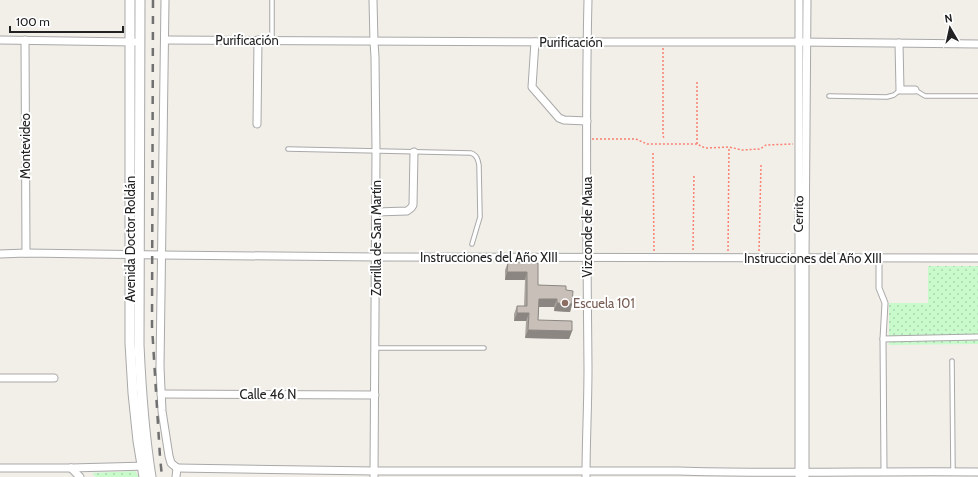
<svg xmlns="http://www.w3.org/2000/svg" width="978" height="477" font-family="Cabin,sans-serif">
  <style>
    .park { fill: url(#park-dots) }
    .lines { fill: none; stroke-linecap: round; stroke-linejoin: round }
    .service-casing { stroke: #a9a9a9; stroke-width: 5.5 }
    .pedestrian-casing { stroke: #a9a9a9; stroke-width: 7 }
    .minor-casing { stroke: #a9a9a9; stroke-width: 9 }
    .tertiary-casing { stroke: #a9a9a9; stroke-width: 11 }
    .path { stroke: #fa8072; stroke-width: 1.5; stroke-dasharray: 2 2; stroke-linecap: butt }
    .service { stroke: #fff; stroke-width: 3.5 }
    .pedestrian { stroke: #fff; stroke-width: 5 }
    .minor { stroke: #fff; stroke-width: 7 }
    .tertiary { stroke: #fff; stroke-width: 9 }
    .rail { stroke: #707070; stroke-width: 2.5; stroke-dasharray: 8 8; stroke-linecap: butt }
    .wall { fill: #aba49e }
    .shaded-wall { fill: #8b8681 }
    .building { fill: #c7bfb8; stroke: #8b8681 }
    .education-dot { fill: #8d6e63; stroke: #fff; stroke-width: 1.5 }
    .labels { text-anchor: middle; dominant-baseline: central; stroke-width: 4; stroke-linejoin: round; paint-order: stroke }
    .street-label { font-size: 13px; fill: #222; stroke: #fff }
    .education-label { font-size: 13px; fill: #785e54; stroke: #fff; text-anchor: start }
  </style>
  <defs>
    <pattern id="park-dots" width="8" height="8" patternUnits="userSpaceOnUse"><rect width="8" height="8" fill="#c8facc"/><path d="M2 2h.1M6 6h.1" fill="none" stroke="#acd6af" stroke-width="1.8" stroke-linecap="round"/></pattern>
  </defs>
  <rect width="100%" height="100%" fill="#f2efe9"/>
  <g class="park">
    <path d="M928,266H978V344L889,345V303H928Z"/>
    <path d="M135,471L139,477H96L92,473Z"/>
  </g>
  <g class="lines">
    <g class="service-casing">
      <g id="service">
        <path d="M272,40V0"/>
        <path d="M915,90L925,96H978"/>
        <path d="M829,96L887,97L894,95L900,90"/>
        <path d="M288,149C349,150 410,152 471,153C477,155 478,160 479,165L480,217L472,244"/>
        <path d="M375,348H484"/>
        <path d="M952,361L953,472"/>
      </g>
    </g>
    <g class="pedestrian-casing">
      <g id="pedestrian">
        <path d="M879,257V288L885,303L883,339L884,471"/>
        <path d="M883,339L978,337"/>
      </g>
    </g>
    <g class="minor-casing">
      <g id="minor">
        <path d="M165,0L160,367L162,411L169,456L171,463L177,468"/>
        <path d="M373,0L374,42L375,57L376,150L374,477"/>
        <path d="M0,40L134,42"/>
        <path d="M25,40L26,253"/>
        <path d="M165,40L587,42H799L978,44"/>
        <path d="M535,42L532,87L559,118L564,120L587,121"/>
        <path d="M899,43L900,90H915"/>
        <path d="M257,124L258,40"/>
        <path d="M376,212L407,211L411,208L413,205L414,152"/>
        <path d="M0,254L26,253L161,255L376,257L978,258"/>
        <path d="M0,378H54"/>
        <path d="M161,394L375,395"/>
        <path d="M0,468H71L147,466"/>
        <path d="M71,468L80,477"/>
        <path d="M177,468L374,471H678C778,474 878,471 978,472"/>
        <path d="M799,476V0"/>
        <path d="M176,477L177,468"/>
        <path d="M586,477C586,441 588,405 588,368C587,246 585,123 588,0"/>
        <path d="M805,477V258L807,0"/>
      </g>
    </g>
    <g class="tertiary-casing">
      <g id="tertiary">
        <path d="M130,0V343L133,393L138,441L144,477"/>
        <path d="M140,0L139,345C141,389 144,433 151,477"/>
      </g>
    </g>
    <g class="path">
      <path d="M663,48V136L664,138"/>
      <path d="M592,139H636L647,144H697L705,148L729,147L742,150L760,149L766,145L793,144"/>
      <path d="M697,144V80"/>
      <path d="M653,153L654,251"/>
      <path d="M693,250L694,174"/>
      <path d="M728,251L729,147"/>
      <path d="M759,251L761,165"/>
    </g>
    <use href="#service" class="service"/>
    <use href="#pedestrian" class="pedestrian"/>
    <use href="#minor" class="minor"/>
    <use href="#tertiary" class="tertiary"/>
    <path class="rail" d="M153,0L152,326L160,457L162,477"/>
  </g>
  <path class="wall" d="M508,262L538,263V285L566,290L572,304L570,312L554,311V307H539L538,320L572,331L569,339L525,338L526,321H514V314L517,306H524L525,280H505V270Z"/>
  <g class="shaded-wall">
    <path d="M507,272H527L525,280H505Z"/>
    <path d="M539,299H557L554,307H536Z"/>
    <path d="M557,303L572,304L570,312L554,311Z"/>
    <path d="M517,313H529L526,321H514Z"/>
    <path d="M528,330L572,331L569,339L525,338Z"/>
  </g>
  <path class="building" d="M508,262L538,263V285L566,286V290L573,291L572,304L557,303V299H539L538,320L572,321V331L528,330L529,313H517V306H527V272H507Z"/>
  <circle class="education-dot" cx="565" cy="303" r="4"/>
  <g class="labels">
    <g class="street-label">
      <text x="247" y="40">Purificación</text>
      <text x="571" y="42">Purificación</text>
      <text transform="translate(25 146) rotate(-90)">Montevideo</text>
      <text transform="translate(798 214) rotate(-89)">Cerrito</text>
      <text transform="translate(587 227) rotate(-90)">Vizconde de Maua</text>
      <text transform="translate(376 238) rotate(-90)">Zorrilla de San Martín</text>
      <text transform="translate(130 239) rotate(-90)">Avenida Doctor Roldán</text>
      <text x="489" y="257">Instrucciones del Año XIII</text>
      <text x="813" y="258">Instrucciones del Año XIII</text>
      <text x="268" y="394">Calle 46 N</text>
    </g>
    <g class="education-label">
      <text x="573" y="303">Escuela 101</text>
    </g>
  </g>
  <g transform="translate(950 28) rotate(351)" stroke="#ffffff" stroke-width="3" paint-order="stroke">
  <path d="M0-3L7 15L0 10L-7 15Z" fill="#222222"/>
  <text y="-6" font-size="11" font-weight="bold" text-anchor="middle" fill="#222222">N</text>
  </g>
  <path d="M10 26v6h113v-6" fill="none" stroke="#222222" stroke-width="2"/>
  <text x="16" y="26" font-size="12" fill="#222222" stroke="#ffffff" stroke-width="3" paint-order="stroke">100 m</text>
</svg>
